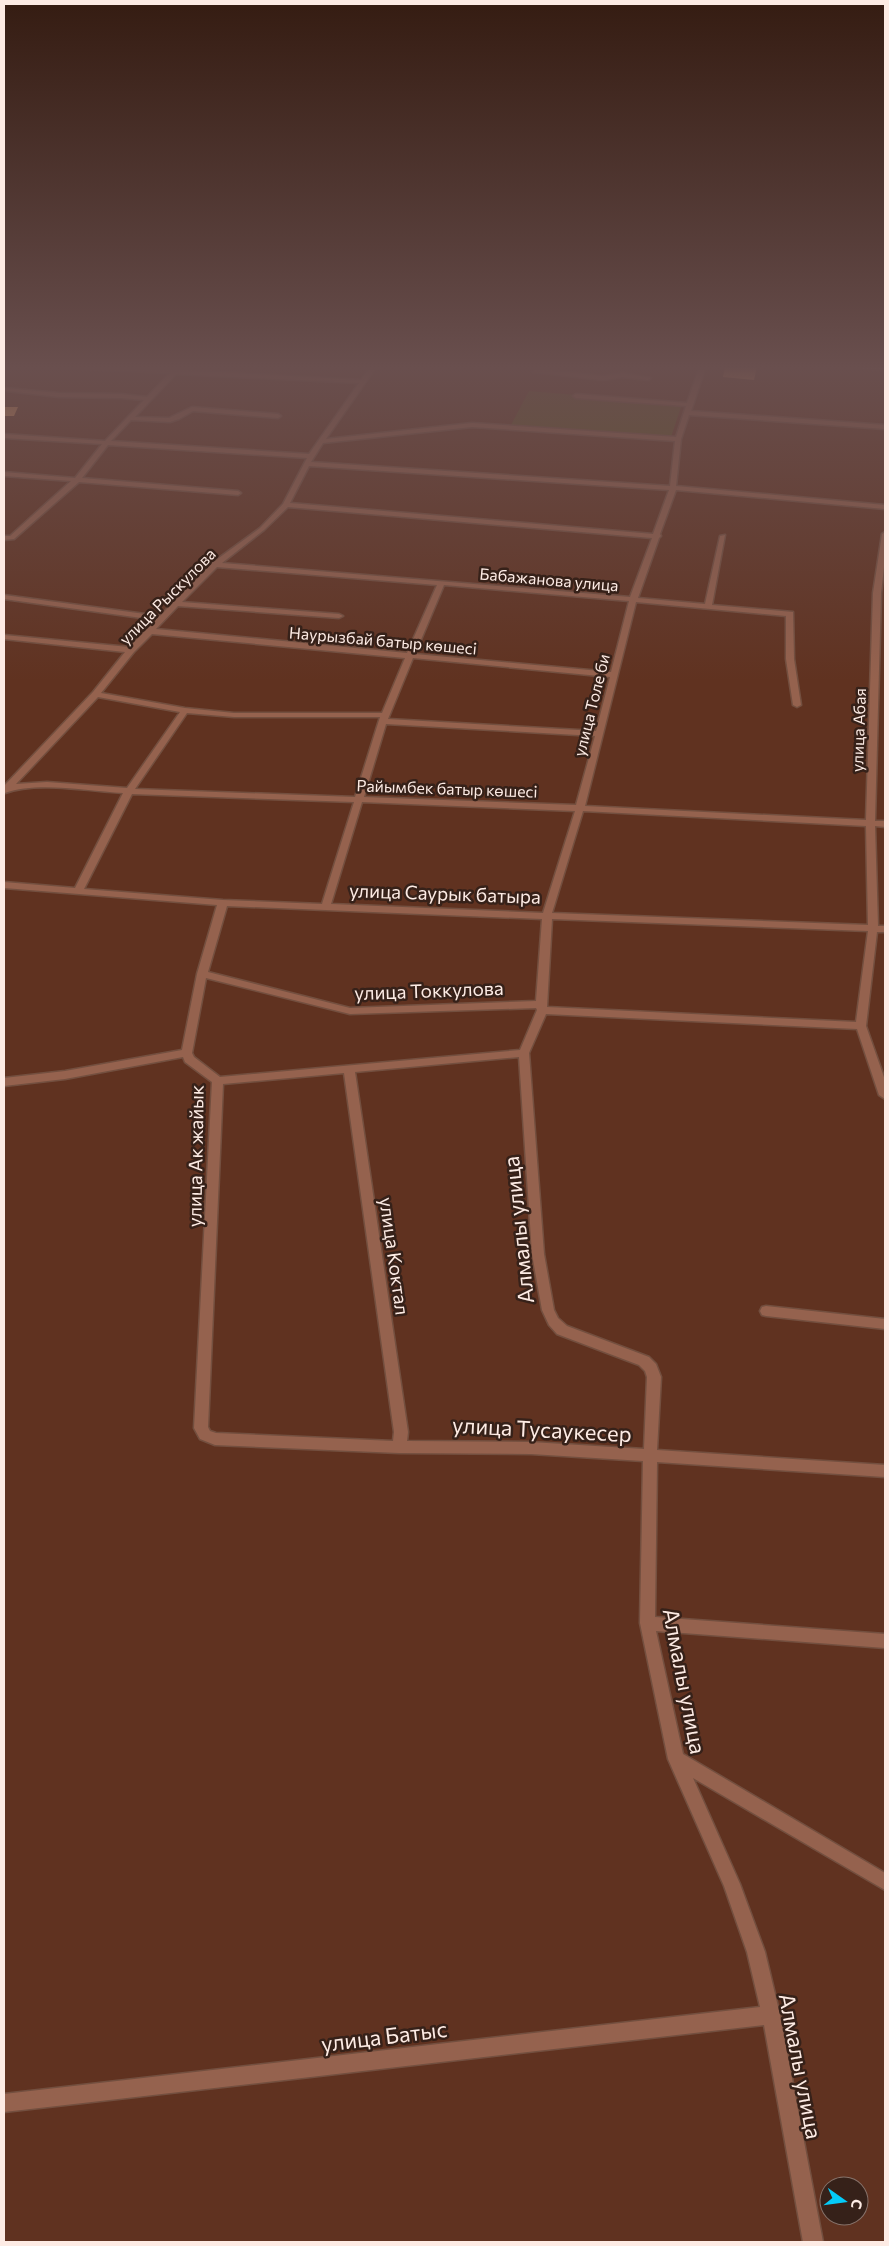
<svg xmlns="http://www.w3.org/2000/svg" width="889" height="2246" font-family="Commissioner,sans-serif">
  <style>
    .green { fill: #5a5320 }
    .building { fill: #fdb16b }
    .lines { fill: none; stroke-linecap: round; stroke-linejoin: round }
    .minor-casing { stroke: #734f3f; stroke-width: 3 }
    .major-casing { stroke: #734f3f; stroke-width: 3 }
    .minor { fill: #95624e; fill-rule: evenodd }
    .major { fill: #9d8aaf; fill-rule: evenodd }
    .labels { text-anchor: middle; dominant-baseline: central; stroke-width: 5; stroke-linejoin: round; paint-order: stroke }
    .far-street-label { font-size: 16px; fill: #fdebe4; stroke: #362119 }
    .street-label { font-size: 19px; fill: #fdebe4; stroke: #362119 }
    .near-street-label { font-size: 22px; fill: #fdebe4; stroke: #362119 }
  </style>
  <rect width="100%" height="100%" fill="#603220"/>
  <path class="green" d="M529,391L682,404L671,437L511,425Z"/>
  <g class="building">
    <path d="M725,366L757,367L754,380L723,377Z"/>
    <path d="M4,407H18L14,416H4Z"/>
  </g>
  <g class="lines">
    <g class="minor-casing">
      <g id="minor">
        <path d="M61,366L173,370L177,367L180,369L179,370L361,380L371,366H377L326,439L472,423L676,437L686,406L576,398L573,396L576,394L687,403L700,366H706L691,411L885,425V429L689,415L681,439L676,486L885,505V509L676,490L660,534L661,536L659,538L638,598L705,604L720,536L725,535L712,605L793,612L794,659L801,705L797,707L793,705L786,659V616L636,602L585,806L866,820L873,593L882,534L885,532V559L881,593L875,821H885V827L875,826L878,926H885V932H877L866,1026L885,1080V1099L879,1095L857,1029L546,1014L529,1053L544,1254L554,1310L558,1318L567,1326L649,1357L656,1364L661,1377L657,1450L885,1465V1477L657,1462L655,1617L885,1634V1648L656,1631L683,1754L885,1873V1890L693,1778L740,1884L765,1952L780,2015L823,2242H803L764,2025L4,2112V2094L760,2007L747,1952L724,1886L668,1759L640,1623L643,1461L531,1454L399,1453L215,1445L200,1439L194,1428L212,1082L185,1062L183,1057L65,1079L4,1086V1078L65,1071L182,1050L197,974L217,905L4,888V882L75,888L123,793C88,791 37,781 5,793L4,786L93,692L125,652L4,639V635L129,647L156,620L4,599V595L160,616L212,563L260,528L283,504L307,458L108,445L82,478L238,491L241,493L238,495L79,482L14,539L4,540V536H10L71,481L4,476V472L75,478L102,444L4,438V434L105,441L144,400L121,398L59,397L7,391L4,389L5,388L59,393L121,394L147,397L170,373L64,368ZM176,374L359,383L309,454L111,441L131,420L170,422L179,419L193,411L278,418L281,416L278,414L192,407L169,418L135,417ZM472,427L675,441L670,486L311,462L323,443ZM309,466L669,490L653,534L290,503ZM288,507L652,538L630,597L222,563L264,530ZM217,567L437,585L407,653L156,629L178,606L339,618L343,616L339,614L182,602ZM444,585L629,601L611,672L415,654ZM152,634L405,658L382,713H234L185,708L101,693L134,652ZM413,658L610,677L596,731L388,719ZM98,697L180,712L127,788L47,782L16,784ZM187,713L234,717H380L355,797L135,789ZM386,724L595,736L576,805L364,797ZM132,794L354,802L322,904L223,900L84,889ZM362,802L575,811L543,913L331,904ZM583,811L866,826L868,925L552,913ZM227,906L542,919L536,1001L350,1008L208,972ZM552,919L868,931L856,1022L547,1007ZM206,978L350,1014L536,1008L537,1010L520,1050L220,1077L194,1057L192,1053ZM519,1057L532,1254L542,1310L549,1325L557,1334L639,1365L645,1371L647,1377L644,1449L531,1442L407,1441L408,1432L355,1072ZM344,1073L394,1432L393,1441L216,1433L210,1431L208,1427L223,1084Z"/>
        <path d="M535,369L603,376L623,373L651,378L648,380L623,377L603,380L533,372Z"/>
        <path d="M766,1306L885,1319V1329L766,1316L762,1315L760,1311L762,1307Z"/>
      </g>
    </g>
    <g class="major-casing">
      <path id="major" d="M846,366H885V370L850,368Z"/>
    </g>
    <use href="#minor" class="minor"/>
    <use href="#major" class="major"/>
  </g>
  <linearGradient id="sky" x2="0" y2="1"><stop stop-color="#351c12"/><stop offset="0.54" stop-color="#694f4e"/><stop offset="1" stop-color="#694f4e" stop-opacity="0"/></linearGradient>
  <rect width="889" height="681" fill="url(#sky)"/>
  <g class="labels">
    <g class="far-street-label">
      <text transform="translate(549 579) rotate(5)">Бабажанова улица</text>
      <text transform="translate(167 596) rotate(-45)">улица Рыскулова</text>
      <text transform="translate(383 640) rotate(5)">Наурызбай батыр көшесі</text>
      <text transform="translate(591 705) rotate(-76)">улица Толе би</text>
      <text transform="translate(858 730) rotate(-88)">улица Абая</text>
      <text transform="translate(447 788) rotate(2)">Райымбек батыр көшесі</text>
    </g>
    <g class="street-label">
      <text transform="translate(445 893) rotate(2)">улица Саурык батыра</text>
      <text transform="translate(429 990) rotate(-2)">улица Токкулова</text>
      <text transform="translate(195 1156) rotate(-89)">улица Ак жайык</text>
      <text transform="translate(395 1256) rotate(82)">улица Коктал</text>
    </g>
    <g class="near-street-label">
      <text transform="translate(518 1230) rotate(-96)">Алмалы улица</text>
      <text transform="translate(542 1429) rotate(3)">улица Тусаукесер</text>
      <text transform="translate(685 1681) rotate(79)">Алмалы улица</text>
      <text transform="translate(384 2036) rotate(-7)">улица Батыс</text>
      <text transform="translate(801 2066) rotate(79)">Алмалы улица</text>
    </g>
  </g>
  <rect width="889" height="2246" fill="none" stroke="#fdebe4" stroke-width="10"/>
  <g transform="translate(844 2201) rotate(104)"><circle r="24" fill="#362119" stroke="#86726a"/>
  <path d="M0-4L9 19L0 12L-9 19Z" fill="#04cbf9"/>
  <text y="-8" font-size="14" font-weight="bold" text-anchor="middle" fill="#fdebe4">С</text>
  </g>
</svg>
